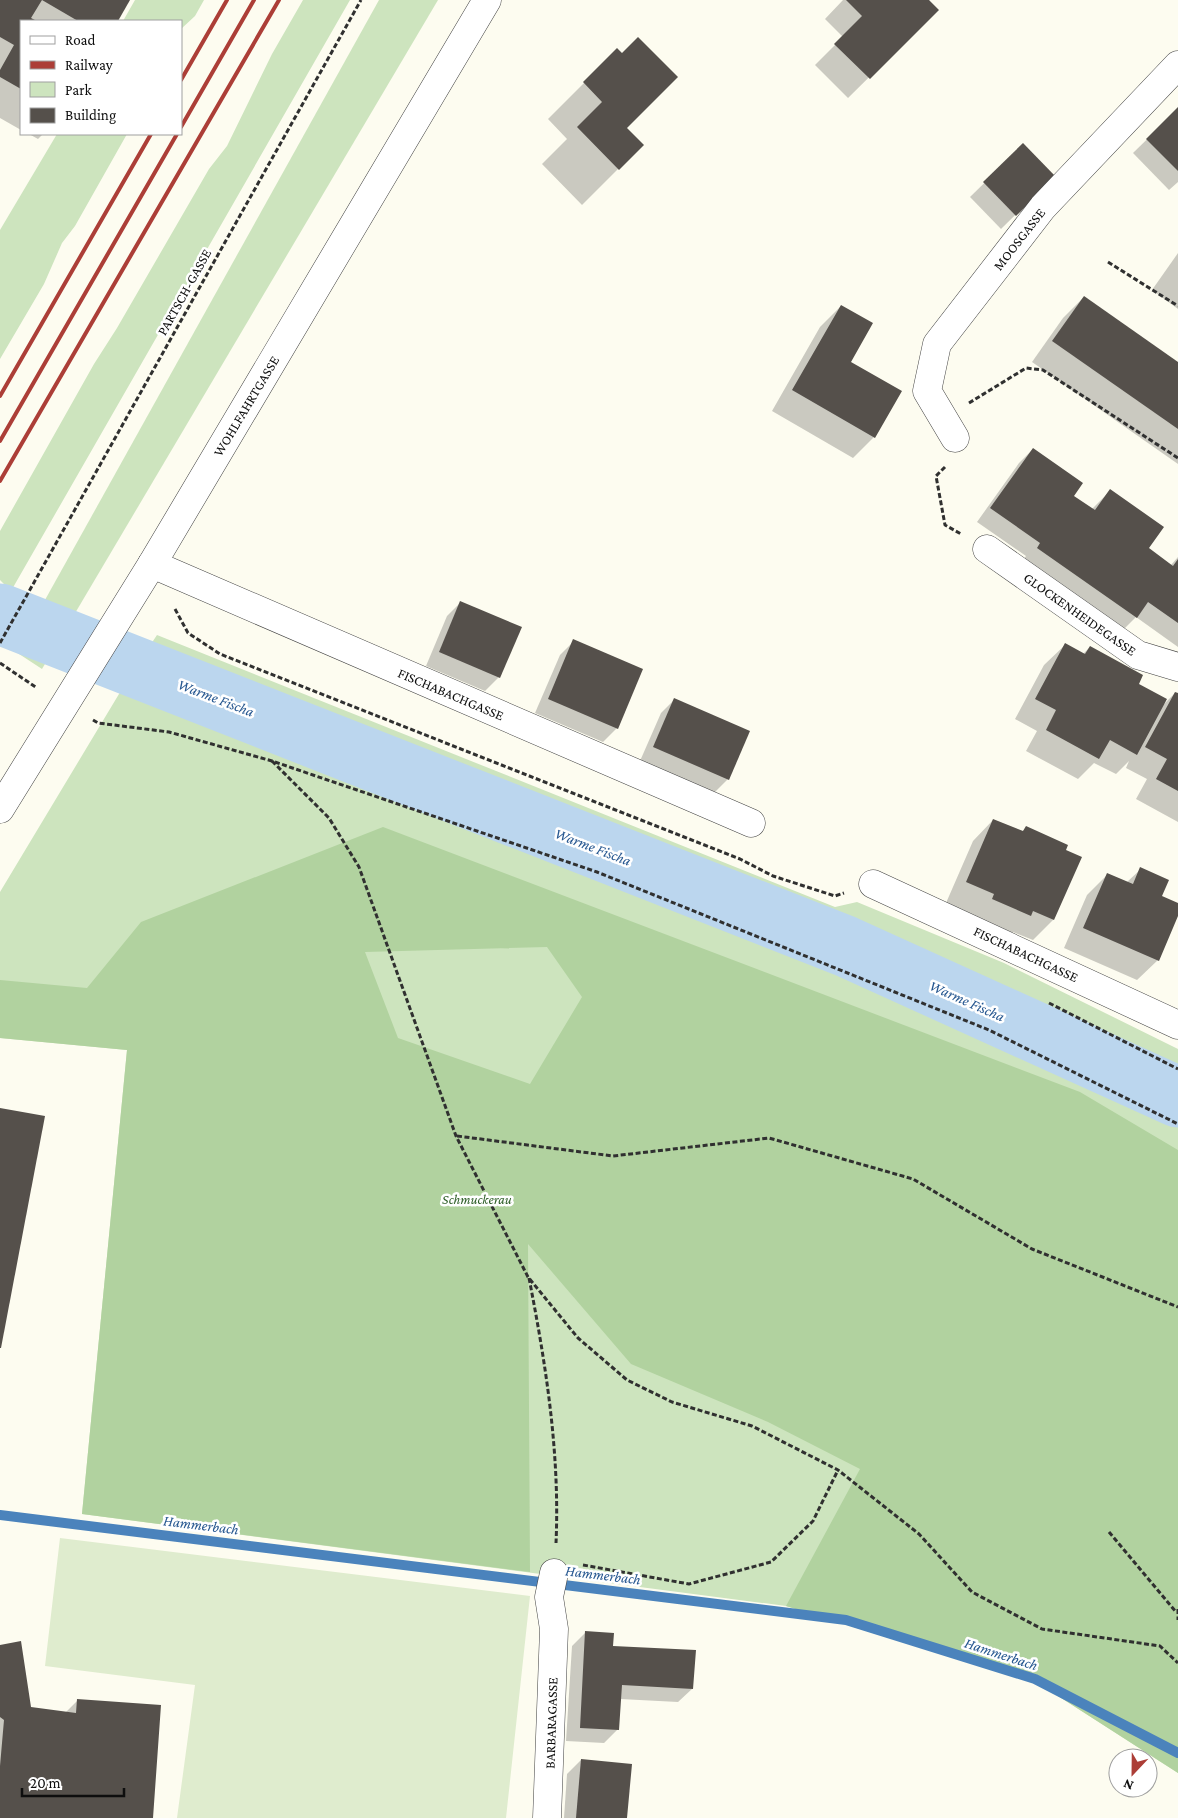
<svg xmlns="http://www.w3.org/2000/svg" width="1178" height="1818" font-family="'Crimson Pro',serif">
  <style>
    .green { fill: #cde4be }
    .forest { fill: #b1d29f; fill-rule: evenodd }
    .pitch { fill: #dfecce }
    .shadow { fill: #0003 }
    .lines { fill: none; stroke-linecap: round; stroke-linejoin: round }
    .stream { stroke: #4b83bc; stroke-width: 10 }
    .river { stroke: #bbd6ee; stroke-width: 61 }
    .building { fill: #55504b }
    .minor-casing { stroke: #414141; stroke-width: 29 }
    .path { stroke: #303030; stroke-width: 3; stroke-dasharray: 5 2.5; stroke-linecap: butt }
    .minor { stroke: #fff; stroke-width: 28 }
    .rail { stroke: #ac3e37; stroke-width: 4 }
    .labels { text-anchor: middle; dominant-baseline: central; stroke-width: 5; stroke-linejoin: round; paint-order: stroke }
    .street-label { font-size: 14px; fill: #0e0e0e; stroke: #fff }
    .park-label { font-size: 14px; font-style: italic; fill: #2c5d26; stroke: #fff }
    .water-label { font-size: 15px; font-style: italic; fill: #265790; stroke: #fff }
  </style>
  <rect width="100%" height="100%" fill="#fdfcf0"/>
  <g class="green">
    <path d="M135,0H204L195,16L181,29V21H123Z"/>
    <path d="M303,0H350L11,591L0,580V531L94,364L117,328L209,169L227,146L272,54Z"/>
    <path d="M379,0H438L42,669L16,652Z"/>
    <path d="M57,134H127L75,226L62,243L44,284L0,359V230Z"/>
    <path d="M157,635L835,907L857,902L1004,963L1178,1049V1773L1041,1685L786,1606L82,1514L127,1050L0,1038V892L131,674Z"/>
  </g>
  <path class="forest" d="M383,827L1080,1092L1178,1150V1773L1041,1685L786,1606L860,1469L768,1422L631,1364L528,1244L530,1572L82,1514L127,1050L0,1038V980L87,988L141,922ZM547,947L582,997L530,1084L398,1038L365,952Z"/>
  <path class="pitch" d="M60,1538L530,1596L506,1818H177L195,1685L45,1666Z"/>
  <g class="shadow">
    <path d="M0,0H129L117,21H21V130L0,118Z"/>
    <path d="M843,0H927L937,10L848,98L815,65L843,37L825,19Z"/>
    <path d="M617,50L625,128L642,145L582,205L542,164L567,139L548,119Z"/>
    <path d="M1178,109V182L1169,190L1133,153Z"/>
    <path d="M29,134H43L38,139Z"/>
    <path d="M1023,145L1054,177L1001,229L970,197Z"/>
    <path d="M1178,253V309L1152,290Z"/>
    <path d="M1084,297L1178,363V464L1032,362L1063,318Z"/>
    <path d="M841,306L849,363L874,437L853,458L772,411L820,327Z"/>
    <path d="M1033,449L1072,496L1092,509L1110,491L1147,548L1171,565L1178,557V647L1136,617L1115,638L1017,569L1026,556L977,522L1019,463Z"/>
    <path d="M461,602L499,677L485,691L426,666L447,616Z"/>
    <path d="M574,641L617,728L603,742L535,713L560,655Z"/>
    <path d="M1065,645L1083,654L1090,647L1162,706L1175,693L1178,695V822L1136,799L1147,779L1126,768L1129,761L1116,774L1094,763L1078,779L1026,751L1037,731L1015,719L1044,665Z"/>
    <path d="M675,699L728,779L714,793L640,761L661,713Z"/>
    <path d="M993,820L1022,832L1026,828L1053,920L1033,940L1013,932L1009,935L972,919L974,915L946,903L973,841Z"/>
    <path d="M1141,869L1161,897L1178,904V913L1158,960L1137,980L1064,948L1087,895L1108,874L1127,882Z"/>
    <path d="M586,1632L612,1647L692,1689L678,1702L620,1699L618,1729L604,1743L566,1741L572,1646Z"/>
    <path d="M0,1646L30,1708L65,1713L78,1700L152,1818H0Z"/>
    <path d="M581,1760L626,1818H564L567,1774Z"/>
  </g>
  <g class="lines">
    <path class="stream" d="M0,1515L846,1620L1035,1679L1178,1753"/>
    <path class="river" d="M0,614L845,946L1178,1097"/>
  </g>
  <g class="building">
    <path d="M0,0H42L31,18L37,21H21V89L0,77V70L14,45L0,37Z"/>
    <path d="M42,0H130L118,21H78Z"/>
    <path d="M846,0H929L939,10L870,79L834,44L862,16Z"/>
    <path d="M638,37L678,77L627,128L644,145L619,170L577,127L602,102L583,82L617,48L622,53Z"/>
    <path d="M1178,107V171L1146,139Z"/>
    <path d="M1023,143L1056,177L1016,216L983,182Z"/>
    <path d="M1084,296L1178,362V429L1052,341Z"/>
    <path d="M841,305L873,323L851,362L902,391L875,438L792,390Z"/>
    <path d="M1033,448L1083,483L1074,496L1095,510L1110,489L1164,527L1149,548L1173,566L1178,559V623L1148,602L1137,618L1037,548L1040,543L990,508Z"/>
    <path d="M460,601L522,627L500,678L439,652Z"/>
    <path d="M573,639L643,669L618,729L548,699Z"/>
    <path d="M1065,643L1085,654L1090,646L1143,675L1139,684L1167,699L1137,755L1110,740L1099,759L1046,730L1056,710L1035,699Z"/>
    <path d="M1175,692L1178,693V791L1156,779L1167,759L1145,747Z"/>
    <path d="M674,698L750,731L729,780L653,747Z"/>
    <path d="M993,819L1023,831L1026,826L1068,845L1066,850L1082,857L1054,920L1033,911L1031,916L992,899L994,894L966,882Z"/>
    <path d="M1140,867L1169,880L1162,896L1178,903V916L1159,961L1083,928L1107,873L1133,884Z"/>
    <path d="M0,1108L45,1116L1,1348H0Z"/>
    <path d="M585,1631L614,1633L613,1646L696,1650L693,1689L622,1685L619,1730L580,1728Z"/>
    <path d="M21,1641L31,1707L76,1713L77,1699L161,1705L153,1818H0V1766L4,1720L0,1717V1645Z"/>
    <path d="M581,1759L632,1764L627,1818H576Z"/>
  </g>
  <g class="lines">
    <g class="minor-casing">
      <g id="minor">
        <path d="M955,438L927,391L937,344L1043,207L1178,65"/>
        <path d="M987,549L1138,655L1178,667"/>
        <path d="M152,564L751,823"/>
        <path d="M0,809L152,564L487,0"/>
        <path d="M873,884L1178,1025"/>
        <path d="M547,1818L554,1629L549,1597L554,1573"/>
      </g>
    </g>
    <g class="path">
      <path d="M1108,262L1178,306"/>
      <path d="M969,403L1026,368L1043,370L1178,458"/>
      <path d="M945,467L936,476L945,525L961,534"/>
      <path d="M175,609L188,633L220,654L740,859L773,876L835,896L844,893"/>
      <path d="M0,643L361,0"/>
      <path d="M0,663L37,688"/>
      <path d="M93,720L98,723L169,732L272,761L597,872L989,1030L1178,1124"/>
      <path d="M272,761L329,818L359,867L456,1136L528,1277L578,1338L627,1380L672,1402L752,1426L838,1470L919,1534L972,1592L1042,1629L1160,1646L1178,1663"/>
      <path d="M1049,1003L1178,1069"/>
      <path d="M457,1136L613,1156L769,1138L913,1179L1032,1249L1178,1307"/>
      <path d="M529,1278C546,1365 560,1454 556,1543"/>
      <path d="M1109,1532L1176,1612"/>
      <path d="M583,1565L689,1584L771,1562L813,1521L838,1470"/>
      <path d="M1178,1609V1620"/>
    </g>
    <use href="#minor" class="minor"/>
    <g class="rail">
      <path d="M181,80L227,0"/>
      <path d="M181,127L254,0"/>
      <path d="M0,396L151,134"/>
      <path d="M0,441L177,134"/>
      <path d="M0,481L279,0"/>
    </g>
  </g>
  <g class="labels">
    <g class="street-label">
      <text transform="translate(1019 239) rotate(-52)">MOOSGASSE</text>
      <text transform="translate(184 292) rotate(-61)">PARTSCH-GASSE</text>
      <text transform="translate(246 406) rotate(-59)">WOHLFAHRTGASSE</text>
      <text transform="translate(1080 614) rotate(35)">GLOCKENHEIDEGASSE</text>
      <text transform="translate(451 694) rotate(23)">FISCHABACHGASSE</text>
      <text transform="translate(1026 954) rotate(25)">FISCHABACHGASSE</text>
      <text transform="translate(551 1723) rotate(-88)">BARBARAGASSE</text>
    </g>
    <g class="park-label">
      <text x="477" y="1199">Schmuckerau</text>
    </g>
    <g class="water-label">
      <text transform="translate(216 698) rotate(21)">Warme Fischa</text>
      <text transform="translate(593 847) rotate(21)">Warme Fischa</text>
      <text transform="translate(967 1001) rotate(24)">Warme Fischa</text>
      <text transform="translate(201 1525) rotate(7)">Hammerbach</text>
      <text transform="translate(603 1575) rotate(7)">Hammerbach</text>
      <text transform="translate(1001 1654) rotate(18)">Hammerbach</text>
    </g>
  </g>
  <rect x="20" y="20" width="162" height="115" fill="#ffffff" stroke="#9f9f9f"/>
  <rect x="30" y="36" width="25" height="8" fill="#ffffff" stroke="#9f9f9f"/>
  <text x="65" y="45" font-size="15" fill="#0e0e0e">Road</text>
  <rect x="30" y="61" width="25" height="8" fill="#ac3e37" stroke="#9f9f9f"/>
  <text x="65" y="70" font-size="15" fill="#0e0e0e">Railway</text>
  <rect x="30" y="82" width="25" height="15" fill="#cde4be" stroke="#9f9f9f"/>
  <text x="65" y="95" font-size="15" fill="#0e0e0e">Park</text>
  <rect x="30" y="108" width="25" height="15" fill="#55504b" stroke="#9f9f9f"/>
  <text x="65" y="120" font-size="15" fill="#0e0e0e">Building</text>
  <g transform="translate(1133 1773) rotate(202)"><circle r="24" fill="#ffffff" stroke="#9f9f9f"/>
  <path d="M0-4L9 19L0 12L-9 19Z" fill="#ac3e37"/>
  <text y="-8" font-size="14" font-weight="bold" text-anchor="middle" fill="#0e0e0e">N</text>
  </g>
  <path d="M22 1788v8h102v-8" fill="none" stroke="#0e0e0e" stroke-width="2.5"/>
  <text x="30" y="1788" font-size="15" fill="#0e0e0e" stroke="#ffffff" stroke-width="4" paint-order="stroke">20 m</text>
</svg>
